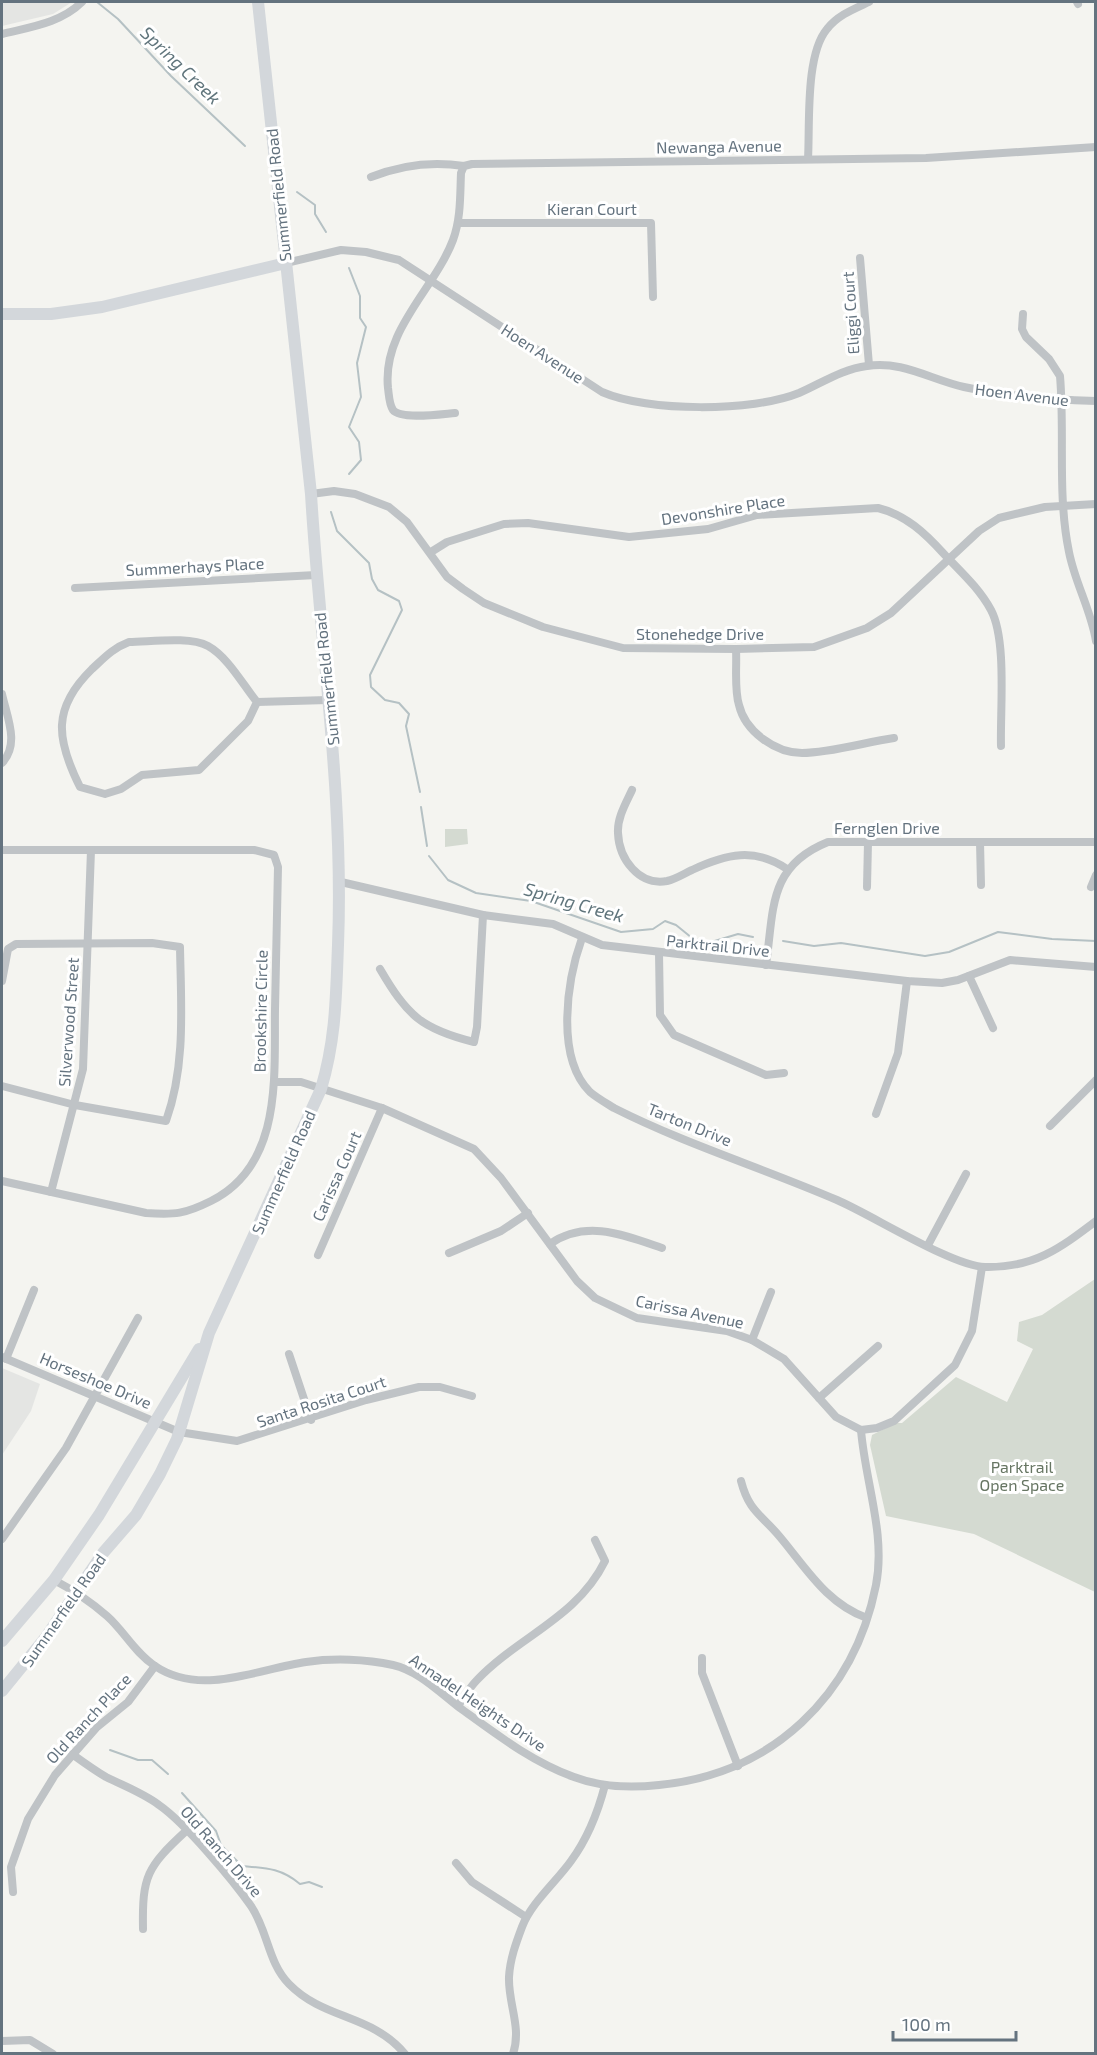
<svg xmlns="http://www.w3.org/2000/svg" width="1097" height="2055" font-family="'Exo 2',sans-serif">
  <style>
    .built { fill: #e4e5e3 }
    .green { fill: #d4dad1 }
    .lines { fill: none; stroke-linecap: round; stroke-linejoin: round }
    .stream { stroke: #b5c1c4; stroke-width: 2 }
    .street { stroke: #bfc3c6; stroke-width: 8 }
    .secondary { stroke: #d3d7db; stroke-width: 12 }
    .labels { text-anchor: middle; dominant-baseline: central; stroke-width: 6; stroke-linejoin: round; paint-order: stroke }
    .street-label { font-size: 16px; fill: #64737f; stroke: #fff }
    .park-label { font-size: 16px; fill: #677663; stroke: #fff }
    .water-label { font-size: 18px; font-style: italic; fill: #60757c; stroke: #fff }
  </style>
  <rect width="100%" height="100%" fill="#f4f4f0"/>
  <g class="built">
    <path d="M2,2H72L53,14L2,26Z"/>
    <path d="M2,1368L40,1384L31,1411L2,1455Z"/>
  </g>
  <g class="green">
    <path d="M445,829H467L468,844L445,847Z"/>
    <path d="M1095,1279V1592L974,1534L886,1516L870,1445L872,1435L896,1423H902L956,1377L1007,1402L1033,1349L1017,1341L1019,1322L1042,1315Z"/>
  </g>
  <g class="lines">
    <g class="stream">
      <path d="M97,2L118,19L171,76L245,146"/>
      <path d="M297,192L315,205V214L326,232"/>
      <path d="M349,268L360,296V318L366,327L357,363L361,397L349,427L359,442L361,460L349,474"/>
      <path d="M331,512L337,531L369,563L372,579L378,590L399,601L402,610L370,675L371,687L385,700L399,703L409,714L406,726L420,792"/>
      <path d="M421,807L427,846"/>
      <path d="M429,856L448,880L476,893L531,901L621,932L653,929L665,921L676,925L692,938L708,943L738,934L753,937"/>
      <path d="M783,941L814,946L841,943L925,956L949,952L998,932L1052,939L1096,941"/>
      <path d="M110,1750L138,1760H152L168,1774"/>
      <path d="M182,1793L216,1831L221,1845L242,1866C266,1868 281,1868 300,1884L309,1882L322,1887"/>
    </g>
    <g class="street">
      <path d="M1077,2L1078,4"/>
      <path d="M2,34C30,27 61,23 82,2"/>
      <path d="M808,159C810,125 805,55 827,29C838,15 854,9 869,2"/>
      <path d="M371,177C401,165 432,161 464,166"/>
      <path d="M458,223H651L653,297"/>
      <path d="M860,258L869,365"/>
      <path d="M286,263L341,250L366,252L399,260L602,392C648,412 752,412 799,393C822,383 842,369 867,366C901,360 932,380 964,387C1006,396 1052,400 1096,401"/>
      <path d="M1023,314L1022,329L1026,337L1049,359L1060,376C1065,435 1057,494 1069,552C1075,583 1091,610 1096,641"/>
      <path d="M455,413C442,414 401,420 393,410C389,404 389,395 388,388C382,330 434,290 453,240C461,218 460,196 461,173L464,166L472,164L926,158L1096,147"/>
      <path d="M311,494L334,491L355,494L389,507L407,522L447,577L463,589L484,603L543,627L623,648L736,649L814,647L867,628L891,613L979,531L999,518L1045,507L1096,504"/>
      <path d="M431,552L447,542L504,524L528,523L629,537L708,529L757,515L878,508C906,515 925,533 944,554C961,572 979,588 991,610C1007,640 1000,710 1001,746"/>
      <path d="M75,588L316,575"/>
      <path d="M129,642C149,642 190,636 208,646C228,657 243,685 257,702L248,721L199,770L142,775L121,789L105,794L80,787C56,739 52,708 92,669C104,658 113,648 129,642Z"/>
      <path d="M736,649C737,667 734,689 739,705C745,731 775,753 802,753C830,753 866,742 894,738"/>
      <path d="M2,694C7,717 20,744 2,763"/>
      <path d="M257,702L328,700"/>
      <path d="M632,790C626,803 617,818 618,833C619,859 639,886 667,881C676,879 685,873 692,870C726,854 755,847 787,869"/>
      <path d="M980,842L981,885"/>
      <path d="M2,850H254L274,855L278,867C277,914 276,961 275,1009C274,1076 283,1165 211,1201C185,1214 175,1215 146,1213L2,1181"/>
      <path d="M341,882L483,915L553,924L602,945L907,981L942,983L958,980L1010,960L1096,967"/>
      <path d="M867,887L868,842"/>
      <path d="M1091,887L1096,875"/>
      <path d="M582,938C567,980 555,1057 590,1092C597,1098 606,1103 614,1108C685,1144 763,1168 837,1200C872,1215 952,1266 985,1267C1034,1268 1059,1249 1096,1221"/>
      <path d="M659,953L660,1015L674,1035L766,1075L784,1073"/>
      <path d="M766,965C774,909 768,866 828,842H1096"/>
      <path d="M380,969C407,1015 421,1029 474,1042L477,1027L483,915"/>
      <path d="M969,976L993,1028"/>
      <path d="M2,981L8,949L16,944L152,943L180,947C181,1005 186,1066 166,1121L75,1105L2,1086"/>
      <path d="M274,1082H301L382,1108L474,1149L501,1178L577,1281L595,1298L637,1318L727,1331L752,1340L784,1359L836,1417L861,1430L877,1428L894,1421L955,1365L972,1331L982,1267"/>
      <path d="M876,1114L898,1053L907,981"/>
      <path d="M1050,1126L1096,1080"/>
      <path d="M51,1192L83,1069L91,850"/>
      <path d="M550,1244C586,1219 624,1235 662,1248"/>
      <path d="M928,1245L966,1174"/>
      <path d="M449,1253L501,1231L528,1213"/>
      <path d="M318,1255L382,1108"/>
      <path d="M752,1340L771,1292"/>
      <path d="M289,1354L311,1420"/>
      <path d="M2,1357L179,1432L237,1441L366,1400L419,1387H440L472,1396"/>
      <path d="M6,1359L34,1290"/>
      <path d="M819,1398L878,1346"/>
      <path d="M741,1481C749,1512 762,1515 780,1537C806,1568 827,1604 867,1618"/>
      <path d="M2,1539L66,1448L138,1318"/>
      <path d="M54,1580C73,1590 91,1602 107,1616C124,1631 135,1653 155,1666C201,1697 257,1669 306,1662C333,1658 366,1659 393,1665C419,1671 439,1692 460,1708C496,1734 532,1762 574,1777C600,1787 631,1788 659,1785C772,1774 854,1696 876,1585C886,1534 865,1481 861,1430"/>
      <path d="M702,1658V1673L738,1766"/>
      <path d="M458,1706C464,1697 470,1687 477,1680C519,1636 577,1618 605,1561L595,1540"/>
      <path d="M72,1754C83,1762 94,1770 106,1777C124,1786 143,1793 159,1805C185,1823 233,1880 251,1906C268,1931 268,1963 289,1984C324,2020 372,2014 405,2054"/>
      <path d="M456,1863L472,1882L526,1917"/>
      <path d="M13,1892L11,1867L28,1819L55,1775L96,1728L128,1702L155,1666"/>
      <path d="M143,1929C142,1876 147,1867 186,1831"/>
      <path d="M2,2041L30,2040L53,2054"/>
      <path d="M513,2054C522,2027 508,2004 509,1977C510,1959 516,1943 522,1927C531,1903 556,1882 571,1861C588,1838 598,1812 605,1785"/>
    </g>
    <g class="secondary">
      <path d="M2,314H51L102,307L286,263"/>
      <path d="M2,1641L54,1580L99,1515L199,1349"/>
      <path d="M2,1691L46,1637L103,1553L136,1515L160,1474L177,1439L209,1333L321,1089C336,1039 336,996 338,945C344,794 320,644 311,494L258,2"/>
    </g>
  </g>
  <g class="labels">
    <g class="street-label">
      <text transform="translate(719 146) rotate(-1)">Newanga Avenue</text>
      <text transform="translate(278 195) rotate(-96)">Summerfield Road</text>
      <text x="592" y="208">Kieran Court</text>
      <text transform="translate(850 313) rotate(-94)">Eliggi Court</text>
      <text transform="translate(543 353) rotate(33)">Hoen Avenue</text>
      <text transform="translate(1022 394) rotate(7)">Hoen Avenue</text>
      <text transform="translate(723 509) rotate(-9)">Devonshire Place</text>
      <text transform="translate(195 566) rotate(-3)">Summerhays Place</text>
      <text x="700" y="633">Stonehedge Drive</text>
      <text transform="translate(326 679) rotate(-96)">Summerfield Road</text>
      <text x="887" y="827">Fernglen Drive</text>
      <text transform="translate(718 945) rotate(6)">Parktrail Drive</text>
      <text transform="translate(260 1011) rotate(-89)">Brookshire Circle</text>
      <text transform="translate(68 1022) rotate(-86)">Silverwood Street</text>
      <text transform="translate(690 1124) rotate(22)">Tarton Drive</text>
      <text transform="translate(283 1172) rotate(-66)">Summerfield Road</text>
      <text transform="translate(336 1176) rotate(-66)">Carissa Court</text>
      <text transform="translate(690 1311) rotate(12)">Carissa Avenue</text>
      <text transform="translate(96 1380) rotate(23)">Horseshoe Drive</text>
      <text transform="translate(321 1401) rotate(-18)">Santa Rosita Court</text>
      <text transform="translate(63 1610) rotate(-55)">Summerfield Road</text>
      <text transform="translate(478 1702) rotate(34)">Annadel Heights Drive</text>
      <text transform="translate(88 1718) rotate(-47)">Old Ranch Place</text>
      <text transform="translate(222 1851) rotate(49)">Old Ranch Drive</text>
    </g>
    <g class="park-label">
      <text x="1022" y="1466">Parktrail<tspan x="1022" dy="18">Open Space</tspan></text>
    </g>
    <g class="water-label">
      <text transform="translate(181 65) rotate(44)">Spring Creek</text>
      <text transform="translate(574 902) rotate(16)">Spring Creek</text>
    </g>
  </g>
  <rect width="1097" height="2055" fill="none" stroke="#64737f" stroke-width="6"/>
  <path d="M893 2031v9h123v-9" fill="none" stroke="#64737f" stroke-width="3"/>
  <text x="902" y="2031" font-size="18" fill="#64737f" stroke="#ffffff" stroke-width="4.5" paint-order="stroke">100 m</text>
</svg>
